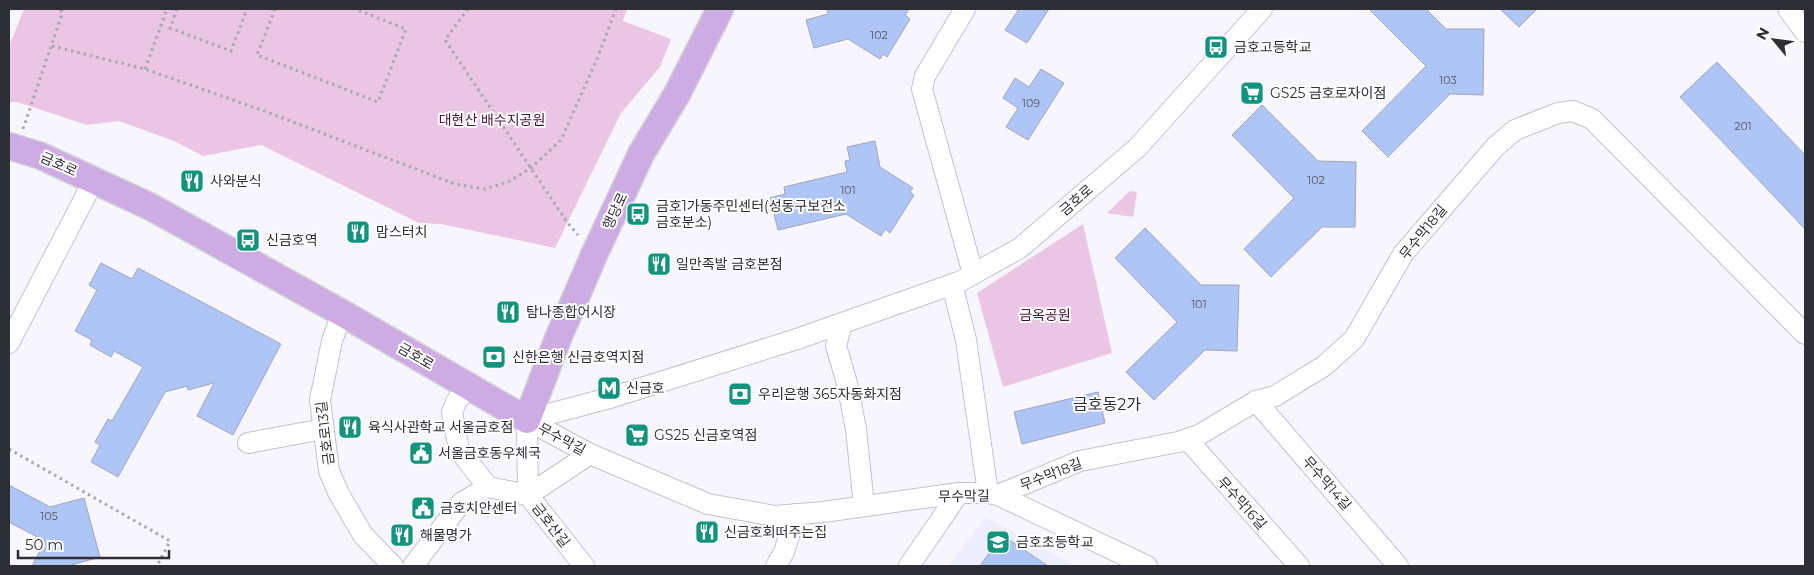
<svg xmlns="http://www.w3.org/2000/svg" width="1814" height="575" font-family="Montserrat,'Noto Sans KR',sans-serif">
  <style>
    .built { fill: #eeedfd }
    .green { fill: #ebc6e4 }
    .building { fill: #afc5f5; stroke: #9ea6b7 }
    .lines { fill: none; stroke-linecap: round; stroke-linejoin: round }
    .minor-casing { stroke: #c2c1d4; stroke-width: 22 }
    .major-casing { stroke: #d5d5d7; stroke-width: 29 }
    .path { stroke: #a7a6ae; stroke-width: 3; stroke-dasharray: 2.5 4; stroke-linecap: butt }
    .minor { stroke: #fff; stroke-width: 20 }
    .major { stroke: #cdabe3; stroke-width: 26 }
    .labels { text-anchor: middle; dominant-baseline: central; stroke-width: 4; stroke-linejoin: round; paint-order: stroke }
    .number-label { font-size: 11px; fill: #4e5465 }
    .poi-label { font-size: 14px; fill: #2e2e35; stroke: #fff; text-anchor: start }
    .park-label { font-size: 14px; fill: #491442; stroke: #fff }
    .street-label { font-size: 14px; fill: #2e2e35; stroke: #fff }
    .quarter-label { font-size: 16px; fill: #2e2e35; stroke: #fff }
  </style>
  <rect width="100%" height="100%" fill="#f7f6fe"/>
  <path class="built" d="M986,517L1075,566H948Z"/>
  <g class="green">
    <path d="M24,9H627L623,21L671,39L660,67L621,113L555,248L441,224L419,223L261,145L203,156L174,141L119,121L87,125L17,102H9V46Z"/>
    <path d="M1130,191L1137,192L1133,217L1107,213Z"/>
    <path d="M1083,224L1112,353L1003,387L977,293Z"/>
  </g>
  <g class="building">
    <path d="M827,9H909L905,15L910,19L887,57L883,54L880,59L848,39L814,48L806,20L828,14Z"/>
    <path d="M1019,9H1049L1027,43L1005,30Z"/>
    <path d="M1369,9H1426L1446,29H1484L1483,95L1450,94L1388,157L1362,131L1426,66Z"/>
    <path d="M1500,9H1537L1519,27Z"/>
    <path d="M1717,62L1805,155V229L1680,97Z"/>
    <path d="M1041,69L1064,83L1028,140L1006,127L1018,108L1003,98L1015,78L1029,87Z"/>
    <path d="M1262,105L1318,161L1356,162L1355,227H1322L1271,277L1244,249L1294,198L1232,135Z"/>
    <path d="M875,141L880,167L913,188L910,192L914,195L890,233L885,229L881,236L846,214L778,230L770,198L785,194L784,187L847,172L845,161L850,160L847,147Z"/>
    <path d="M1145,228L1201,285H1239L1237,351L1205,350L1154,400L1126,372L1177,322L1115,258Z"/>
    <path d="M101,263L132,279L138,268L281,344L233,435L197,416L214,383L188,390L187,386L165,392L118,477L91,462L100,445L95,442L108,419L112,421L143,367L114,351L111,357L90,345L92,340L75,331L97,290L89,285Z"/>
    <path d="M1098,392L1105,423L1022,444L1014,412Z"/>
    <path d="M9,485L50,507L84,498L100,557L68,566H32L45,541L9,522Z"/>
    <path d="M1002,535L1048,566H980Z"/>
  </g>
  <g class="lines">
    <g class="minor-casing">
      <g id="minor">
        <path d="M965,9L925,76L922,89L973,274"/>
        <path d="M1788,9L1805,32"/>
        <path d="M952,284L966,340L988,493"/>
        <path d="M342,313L332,341L320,400L329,471L339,494L363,535L393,566"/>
        <path d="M842,323L836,346L847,383L856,429L864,506"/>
        <path d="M9,343L94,180"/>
        <path d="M468,386L456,402L452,412L459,450L488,487L528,495L590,454"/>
        <path d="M1256,401L1398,566"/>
        <path d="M527,420L613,397L797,339L959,282L1020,248L1137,148L1262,9"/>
        <path d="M527,420L590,454L708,504L775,516L823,512L959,493H988L998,495L1147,566"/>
        <path d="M527,420L528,495L584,566"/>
        <path d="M1187,439L1299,566"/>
        <path d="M248,443L323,429"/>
        <path d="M998,495L1080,461L1178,442L1199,435L1256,401L1275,396L1324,366L1354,339L1403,254L1496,146L1515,130L1558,113L1573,111L1592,119L1805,334"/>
        <path d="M413,566L461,503L488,487"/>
        <path d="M776,566L784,552L796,514"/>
        <path d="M909,566L959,493"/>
      </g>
    </g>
    <g class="major-casing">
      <path id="major" d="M9,146L41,156L151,207L342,313L527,420L559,336L594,255L641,154L677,94L720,9"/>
    </g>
    <g class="path">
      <path d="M177,9L170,28L231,51L247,9"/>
      <path d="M275,9L257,55L378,102L406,29L355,9"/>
      <path d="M468,9L445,40L567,222L578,235"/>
      <path d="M52,46L145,69L267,112L455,184L485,189L508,182L531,168L561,140L597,59L616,9"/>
      <path d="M145,69L167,9"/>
      <path d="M23,129L62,14L61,9"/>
      <path d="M9,449L170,541L157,566"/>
    </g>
    <use href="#minor" class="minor"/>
    <use href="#major" class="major"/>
  </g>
  <defs>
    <g id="bus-square" transform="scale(1.25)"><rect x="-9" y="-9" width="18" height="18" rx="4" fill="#12937c" stroke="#fff"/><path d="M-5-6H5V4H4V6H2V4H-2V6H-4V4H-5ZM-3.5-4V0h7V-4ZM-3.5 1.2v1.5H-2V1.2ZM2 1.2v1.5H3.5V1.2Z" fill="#fff"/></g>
    <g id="supermarket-square" transform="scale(1.25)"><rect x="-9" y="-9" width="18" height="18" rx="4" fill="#12937c" stroke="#fff"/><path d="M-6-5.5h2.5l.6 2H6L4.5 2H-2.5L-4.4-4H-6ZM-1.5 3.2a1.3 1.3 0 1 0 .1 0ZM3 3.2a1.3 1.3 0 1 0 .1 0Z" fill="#fff"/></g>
    <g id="restaurant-square" transform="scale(1.25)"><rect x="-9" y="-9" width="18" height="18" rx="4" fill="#12937c" stroke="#fff"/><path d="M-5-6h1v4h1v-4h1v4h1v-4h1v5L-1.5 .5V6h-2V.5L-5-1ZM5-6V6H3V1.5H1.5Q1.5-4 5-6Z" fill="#fff"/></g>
    <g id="bank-square" transform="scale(1.25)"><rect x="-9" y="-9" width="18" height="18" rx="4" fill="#12937c" stroke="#fff"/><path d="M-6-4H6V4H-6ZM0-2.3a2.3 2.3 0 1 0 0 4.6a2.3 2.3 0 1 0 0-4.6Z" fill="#fff"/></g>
    <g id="metro-square" transform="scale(1.25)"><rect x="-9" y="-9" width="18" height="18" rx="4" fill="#12937c" stroke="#fff"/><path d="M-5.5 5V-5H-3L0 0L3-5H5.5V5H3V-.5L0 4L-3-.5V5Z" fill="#fff"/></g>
    <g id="civic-square" transform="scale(1.25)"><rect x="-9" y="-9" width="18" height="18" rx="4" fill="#12937c" stroke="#fff"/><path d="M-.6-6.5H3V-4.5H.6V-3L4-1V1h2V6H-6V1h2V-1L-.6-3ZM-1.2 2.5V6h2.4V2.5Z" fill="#fff"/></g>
    <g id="school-square" transform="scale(1.25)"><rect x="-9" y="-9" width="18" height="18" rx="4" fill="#12937c" stroke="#fff"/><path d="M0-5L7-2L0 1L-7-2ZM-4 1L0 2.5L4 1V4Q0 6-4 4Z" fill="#fff"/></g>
  </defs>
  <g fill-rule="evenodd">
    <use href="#bus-square" x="1216" y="47"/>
    <use href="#supermarket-square" x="1252" y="93"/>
    <use href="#restaurant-square" x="192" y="181"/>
    <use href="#bus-square" x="638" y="214"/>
    <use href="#restaurant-square" x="358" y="232"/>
    <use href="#bus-square" x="248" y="240"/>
    <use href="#restaurant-square" x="659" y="264"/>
    <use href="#restaurant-square" x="508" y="312"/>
    <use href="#bank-square" x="494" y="357"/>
    <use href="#metro-square" x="609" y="388"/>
    <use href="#bank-square" x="740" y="394"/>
    <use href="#restaurant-square" x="350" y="427"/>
    <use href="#supermarket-square" x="637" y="435"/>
    <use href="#civic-square" x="421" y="453"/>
    <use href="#civic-square" x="423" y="508"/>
    <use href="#restaurant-square" x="707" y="532"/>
    <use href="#restaurant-square" x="402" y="535"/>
    <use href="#school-square" x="998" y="542"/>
  </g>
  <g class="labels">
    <g class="number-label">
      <text x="879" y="35">102</text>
      <text x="1448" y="80">103</text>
      <text x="1031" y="103">109</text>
      <text x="1743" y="126">201</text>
      <text x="1316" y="180">102</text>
      <text x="848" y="190">101</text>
      <text x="1199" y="304">101</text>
      <text x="49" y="516">105</text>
    </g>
    <g class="poi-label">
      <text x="1234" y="47">금호고등학교</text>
      <text x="1270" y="93">GS25 금호로자이점</text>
      <text x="210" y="181">사와분식</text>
      <text x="656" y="206">금호1가동주민센터(성동구보건소<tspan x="656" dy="16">금호분소)</tspan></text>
      <text x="376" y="232">맘스터치</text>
      <text x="266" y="240">신금호역</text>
      <text x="676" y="264">일만족발 금호본점</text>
      <text x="526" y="312">탐나종합어시장</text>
      <text x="512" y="357">신한은행 신금호역지점</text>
      <text x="626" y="388">신금호</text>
      <text x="758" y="394">우리은행 365자동화지점</text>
      <text x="368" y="427">육식사관학교 서울금호점</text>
      <text x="654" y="435">GS25 신금호역점</text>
      <text x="438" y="453">서울금호동우체국</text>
      <text x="440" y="508">금호치안센터</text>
      <text x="724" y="532">신금호회떠주는집</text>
      <text x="420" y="535">해물명가</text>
      <text x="1016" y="542">금호초등학교</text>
    </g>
    <g class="park-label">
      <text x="492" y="120">대현산 배수지공원</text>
      <text x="1045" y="315">금옥공원</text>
    </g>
    <g class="street-label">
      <text transform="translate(59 164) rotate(24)">금호로</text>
      <text transform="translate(1076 200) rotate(-41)">금호로</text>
      <text transform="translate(615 211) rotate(-65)">행당로</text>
      <text transform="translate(1423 232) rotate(-51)">무수막18길</text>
      <text transform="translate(416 356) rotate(30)">금호로</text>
      <text transform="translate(325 433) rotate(-97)">금호로13길</text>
      <text transform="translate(562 439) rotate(28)">무수막길</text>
      <text transform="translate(1051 474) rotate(-21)">무수막18길</text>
      <text transform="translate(1327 483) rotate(49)">무수막14길</text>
      <text transform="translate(964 496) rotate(-1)">무수막길</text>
      <text transform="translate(1242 503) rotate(48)">무수막16길</text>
      <text transform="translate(551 525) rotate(52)">금호산길</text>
    </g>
    <g class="quarter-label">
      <text x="1107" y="404">금호동2가</text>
    </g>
  </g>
  <rect width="1814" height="575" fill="none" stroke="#2e2e35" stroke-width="20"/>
  <g transform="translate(1774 40) rotate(299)" stroke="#ffffff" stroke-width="4" paint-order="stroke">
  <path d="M0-4L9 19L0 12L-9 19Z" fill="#2e2e35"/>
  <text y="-8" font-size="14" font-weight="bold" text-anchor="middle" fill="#2e2e35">N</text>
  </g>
  <path d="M18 550v8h151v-8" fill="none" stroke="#2e2e35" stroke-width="2.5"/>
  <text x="25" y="550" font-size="15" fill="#2e2e35" stroke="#ffffff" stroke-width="4" paint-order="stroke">50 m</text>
</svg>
